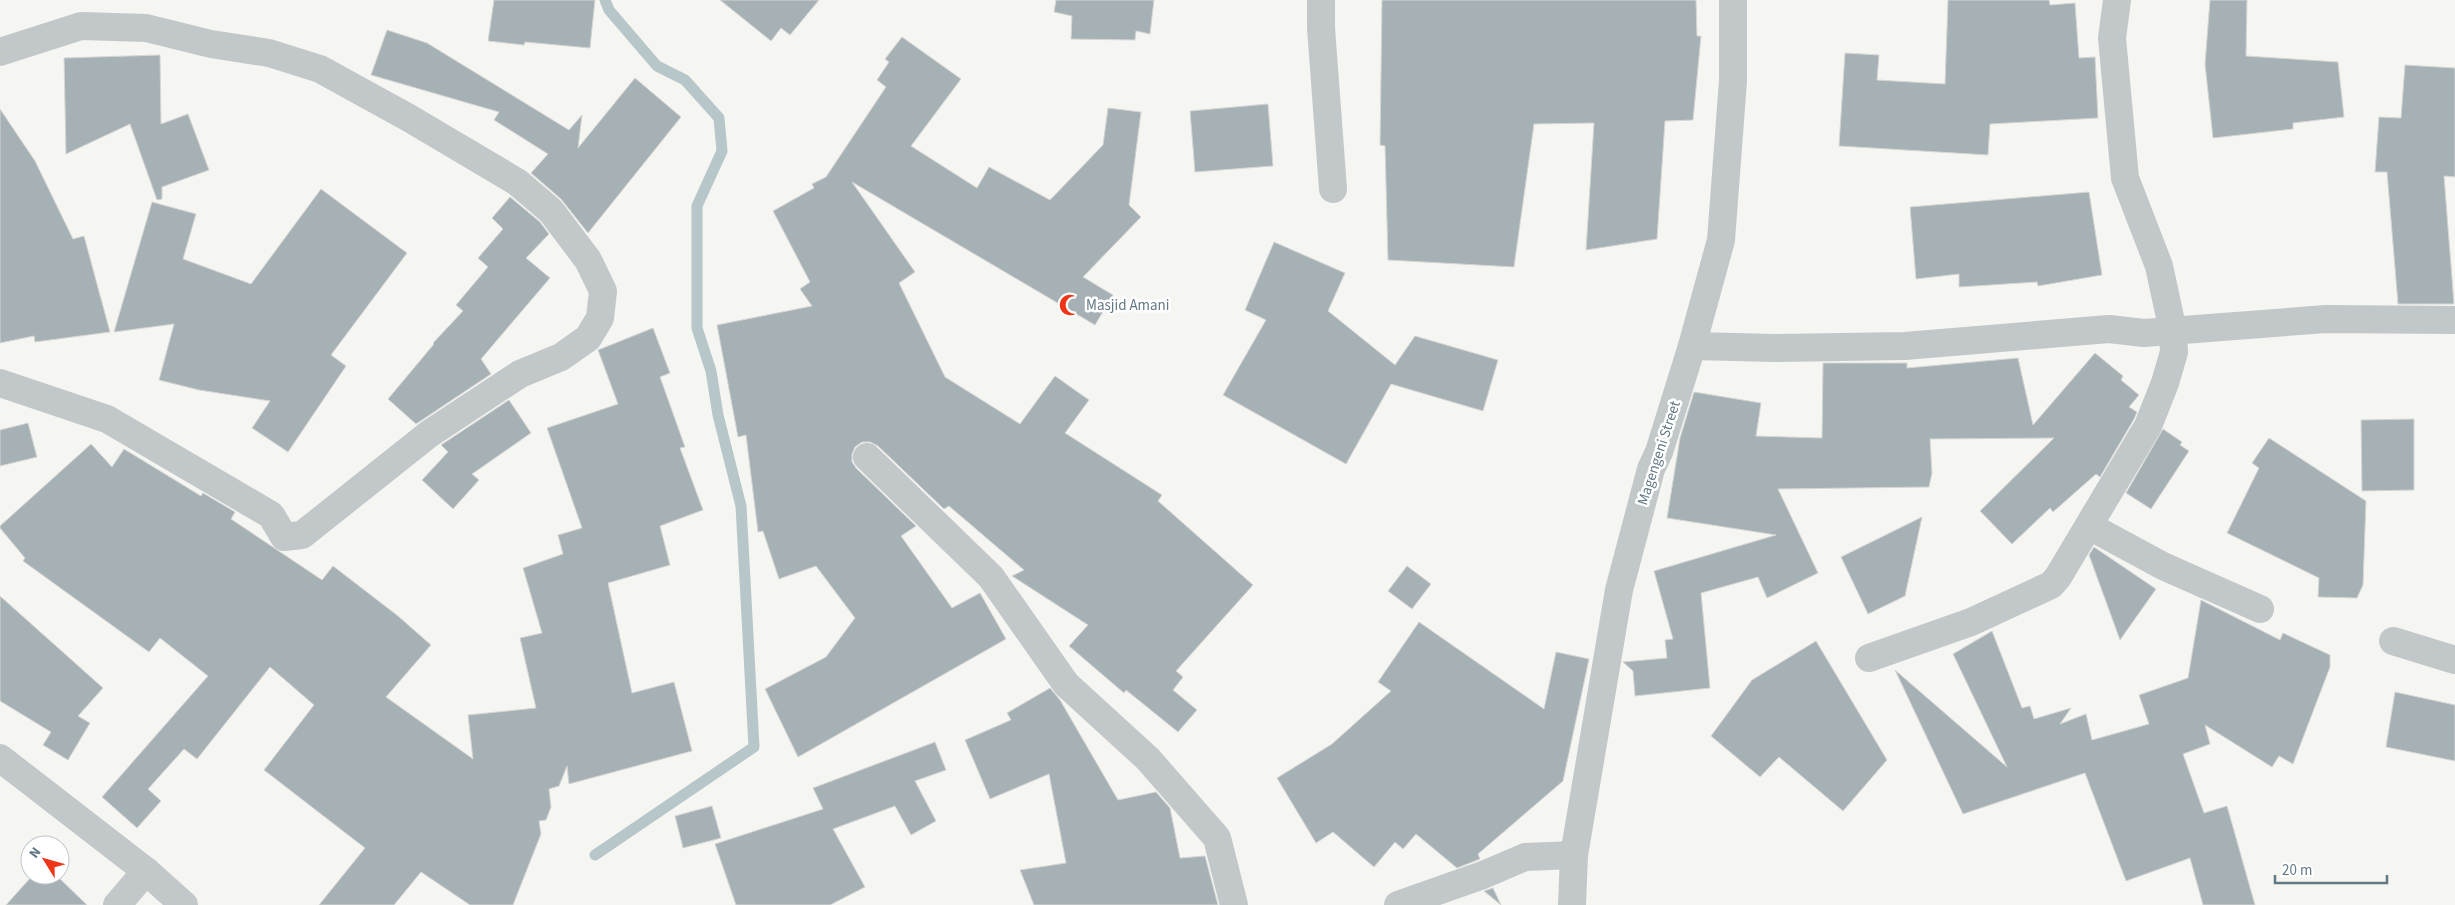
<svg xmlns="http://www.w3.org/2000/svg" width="2455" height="905" font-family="'Source Sans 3',sans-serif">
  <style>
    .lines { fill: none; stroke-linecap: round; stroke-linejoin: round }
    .stream { stroke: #b7c6c9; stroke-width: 11 }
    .building { fill: #a6b1b5; stroke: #d6d6d4 }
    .minor { stroke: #c2c7c9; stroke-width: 28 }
    .labels { text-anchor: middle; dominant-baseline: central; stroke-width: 5; stroke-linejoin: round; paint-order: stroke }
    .poi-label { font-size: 15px; fill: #627884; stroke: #fff; text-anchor: start }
    .street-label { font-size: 15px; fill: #627884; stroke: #fff }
  </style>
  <rect width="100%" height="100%" fill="#f5f5f1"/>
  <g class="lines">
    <path class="stream" d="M595,855L754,747L741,506L718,415L711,371L697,328V206L722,151L719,118L685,80L657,66L609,10L605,0"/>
  </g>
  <g class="building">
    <path d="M494,0H595L590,48L525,42L524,45L488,41Z"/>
    <path d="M720,0H819L790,35L781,28L771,41Z"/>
    <path d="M1056,0H1154L1150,34L1136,31L1135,40L1071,39L1072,16L1054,12Z"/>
    <path d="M1382,0H1696L1697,36H1701L1693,120L1665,121L1657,239L1586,250L1594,123L1534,124L1514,267L1388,260L1385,146L1380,145Z"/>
    <path d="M1948,0H2049L2050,5L2075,3L2079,58L2095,57L2098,118L1990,124L1988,155L1839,146L1845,53L1879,55L1877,80L1945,84Z"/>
    <path d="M2210,0H2247L2246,56L2338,62L2344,117L2293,123V129L2213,138L2205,64Z"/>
    <path d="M387,30L427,43L569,130L582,115L578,148L635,78L681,117L588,233L561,199L531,173L548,154L494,120L499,112L371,75Z"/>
    <path d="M902,37L961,79L911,146L977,188L989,167L1050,200L1103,145L1108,108L1141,112L1129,205L1141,217L1083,277L1113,295L1095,325L852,182L915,272L899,283L945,377L1020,424L1055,376L1089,400L1065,433L1162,495L1158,501L1253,585L1176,671L1183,677L1173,690L1197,710L1178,732L1126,690L1124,693L1069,646L1088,625L1012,576L1024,570L949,506L944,509L878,446L870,442H862L855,447L852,454V462L856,468L916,526L901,536L952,608L980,593L1006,639L798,757L765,689L826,657L855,618L816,566L779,579L763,531L758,532L746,435L738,437L717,325L812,306L800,289L810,282L773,211L814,188L812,184L826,177L886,87L877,80L889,62L885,59Z"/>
    <path d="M160,55L161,124L188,114L209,170L162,187V199L157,200L130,124L66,154L64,58Z"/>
    <path d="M2405,65L2455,68V177L2444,176L2454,304H2398L2387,172H2375L2379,117L2401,118Z"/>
    <path d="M1268,104L1273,166L1195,172L1190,111Z"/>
    <path d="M0,109L35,161L73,239L84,236L110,332L35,342L34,336L0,343Z"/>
    <path d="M321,189L407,253L331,355L346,366L288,452L252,428L270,401L199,390L159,380L174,324L114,332L152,202L196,214L183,259L251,284Z"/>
    <path d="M2089,192L2102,275L2038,286L2037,282L1959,287V274L1916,279L1910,207Z"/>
    <path d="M510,197L540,222L549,234L526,258L550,278L481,359L491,374L416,424L388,399L434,344L433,343L463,311L456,305L488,267L478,258L503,229L492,218Z"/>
    <path d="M1274,242L1345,273L1328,311L1395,365L1415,336L1498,360L1483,411L1391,384L1346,464L1223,395L1266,320L1245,310Z"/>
    <path d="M653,328L670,373L660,377L685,447L680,448L703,510L660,526L670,565L608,583L632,693L674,682L692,751L569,784L567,766L559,786L549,789L551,807L546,820L539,821L541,834L513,905H470L421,872L394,905H319L365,848L264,770L314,705L270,667L197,759L184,749L148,789L161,801L137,828L102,797L208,676L160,638L149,652L23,561L25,558L0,528V526L91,444L112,467L124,449L201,496L203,493L235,512L231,519L322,580L333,566L398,616L431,645L386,697L473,759L468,715L536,708L520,638L542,633L523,568L563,554L558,535L582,528L547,428L618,404L598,350Z"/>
    <path d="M2095,353L2123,376L2121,380L2139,395L2129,407L2137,412L2134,419L2100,477L2096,474L2053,512L2050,508L2012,544L1980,511L2054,438L1930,439L1932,473L1929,487L1778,489L1818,573L1767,598L1758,577L1701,593L1710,688L1635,696L1633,671L1623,662L1667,658L1665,640L1673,639L1654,571L1776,535L1667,518L1680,438L1694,392L1761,403L1756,436L1822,438L1823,363H1907V368L2018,358L2033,425Z"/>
    <path d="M509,400L531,433L472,474L479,480L453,509L422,480L448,452L441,445Z"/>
    <path d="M2414,419V490L2362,491L2361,420Z"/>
    <path d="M28,423L37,457L0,466V430Z"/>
    <path d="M2163,429L2182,442L2180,445L2189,451L2151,509L2126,493Z"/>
    <path d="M2269,438L2366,501L2363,585L2357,598L2318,597L2319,578L2227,533L2259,468L2252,463Z"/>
    <path d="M1922,517L1905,596L1868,614L1841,557Z"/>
    <path d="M2094,547L2156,589L2120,640L2089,555Z"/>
    <path d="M1407,566L1431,584L1412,609L1388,591Z"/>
    <path d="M0,596L103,688L78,716L90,723L68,760L43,745L51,732L0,701Z"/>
    <path d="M2201,600L2280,640L2283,633L2330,655V667L2293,764L2279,756L2272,767L2205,725L2210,744L2183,754L2204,813L2227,806L2255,905H2203L2190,858L2126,881L2085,773L1963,814L1895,670L2007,767L1953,654L1992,631L2022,708L2030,706L2034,719L2071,708L2060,724L2086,714L2092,740L2149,724L2139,695L2188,678Z"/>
    <path d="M1419,622L1544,709L1556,652L1589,659L1563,781L1478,854L1480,859L1457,868L1416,834L1403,849L1395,842L1374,867L1333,832L1316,843L1277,778L1332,744L1391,691L1378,682Z"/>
    <path d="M1816,641L1887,760L1843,811L1779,757L1760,777L1711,736L1752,680Z"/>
    <path d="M1050,688L1060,700L1118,800L1156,792L1170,808L1180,858L1205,856L1218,905H1034L1020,870L1066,863L1049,774L990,799L965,740L1011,720L1007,713Z"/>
    <path d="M2395,692L2455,705V761L2386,747Z"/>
    <path d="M935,742L946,770L915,781L936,821L911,835L895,806L833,829L865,887L830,905H736L715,844L823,809L813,788Z"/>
    <path d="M712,806L721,838L683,848L675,816Z"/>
    <path d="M33,875H56L87,905H6Z"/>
    <path d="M1493,888L1501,905L1484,891Z"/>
  </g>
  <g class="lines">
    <g class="minor">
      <path d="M1321,0V28L1333,189"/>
      <path d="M0,52L81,26L146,28L211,44L269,53L320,69L409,118L517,182L551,211L588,260L603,291L600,318L588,338L561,357L520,374L429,434L302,535L284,537L271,515L107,419L0,383"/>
      <path d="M1692,346L1775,348L1905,346L2109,329L2144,333L2326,319L2455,320"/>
      <path d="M867,457L991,577L1066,684L1148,759L1217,838L1234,905"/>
      <path d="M2089,526L2163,566L2260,609"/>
      <path d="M2393,641L2455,660"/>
      <path d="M1869,658L1971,622L2051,585L2058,577L2148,426L2165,383L2174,352L2173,331L2159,266L2125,178L2112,38L2117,0"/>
      <path d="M0,758L146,871L184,905"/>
      <path d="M117,905L146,871"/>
      <path d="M1398,905L1483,875L1525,857L1574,855"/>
      <path d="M1572,905L1574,855L1619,590L1651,469L1659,452L1692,346L1721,240L1733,81V0"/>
    </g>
  </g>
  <defs>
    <g id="mosque-bare" transform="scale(1.725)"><path d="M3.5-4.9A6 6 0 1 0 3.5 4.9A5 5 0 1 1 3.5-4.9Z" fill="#ef3517" stroke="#fff" stroke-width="2.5" paint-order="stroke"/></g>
  </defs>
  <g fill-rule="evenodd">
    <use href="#mosque-bare" x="1070" y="305"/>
  </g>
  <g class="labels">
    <g class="poi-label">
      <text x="1086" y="305">Masjid Amani</text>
    </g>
    <g class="street-label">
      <text transform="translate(1659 453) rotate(-72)">Magengeni Street</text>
    </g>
  </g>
  <g transform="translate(45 860) rotate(307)"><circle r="24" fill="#ffffff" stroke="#c0c9ce"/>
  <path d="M0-4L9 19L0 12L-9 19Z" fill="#ef3517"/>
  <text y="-8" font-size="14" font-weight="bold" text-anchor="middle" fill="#627884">N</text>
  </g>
  <path d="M2275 875v8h112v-8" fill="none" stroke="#627884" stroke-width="2.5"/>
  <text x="2282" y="875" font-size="15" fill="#627884" stroke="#ffffff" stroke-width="4" paint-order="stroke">20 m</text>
</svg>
